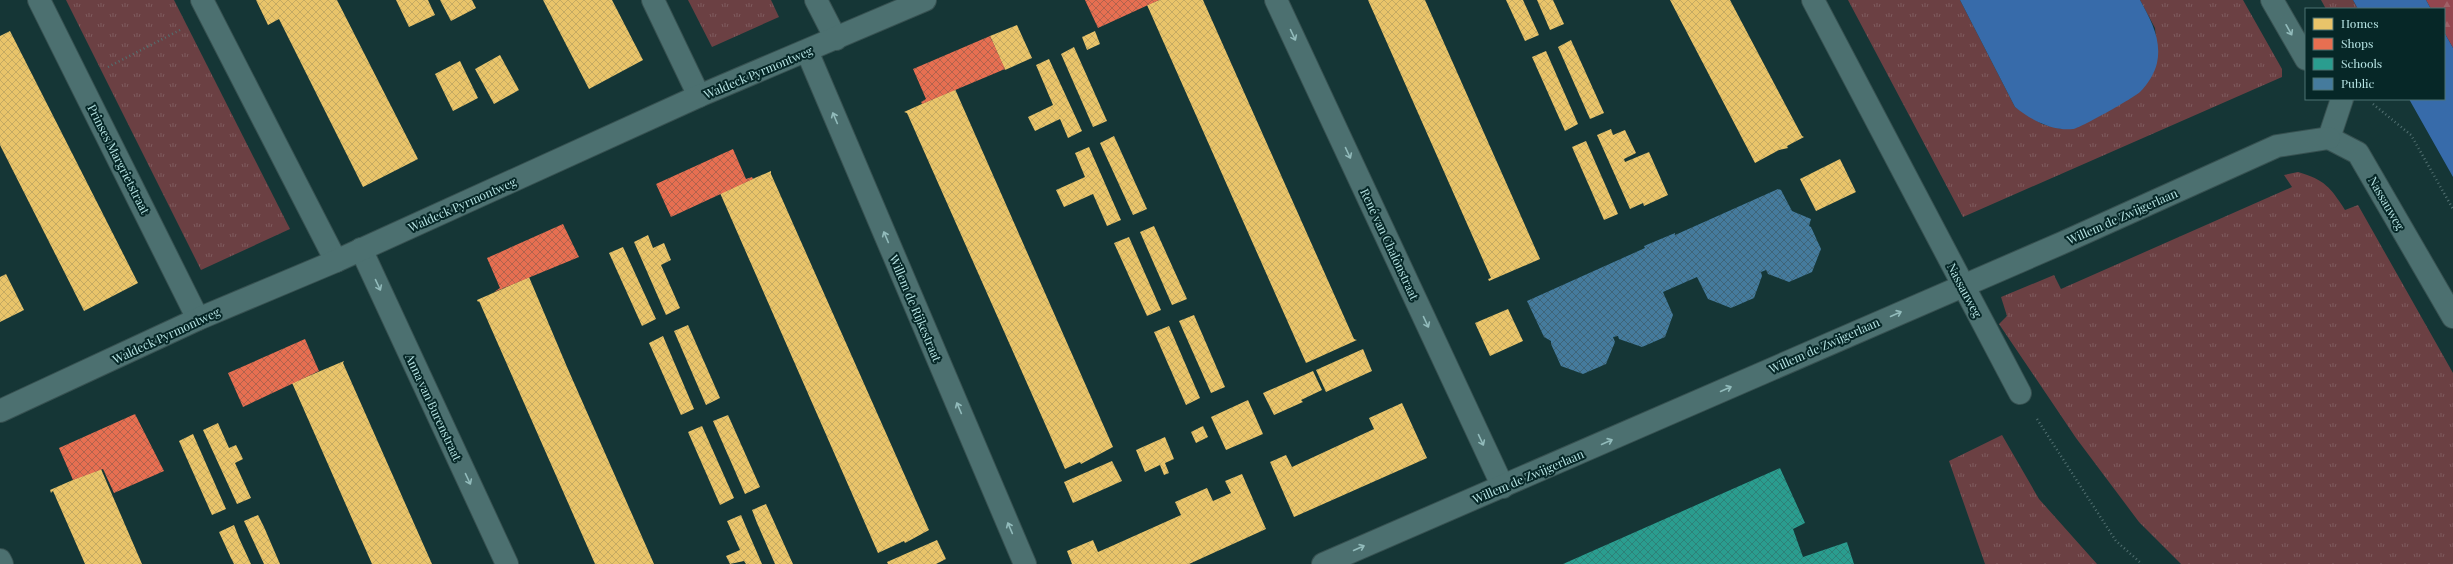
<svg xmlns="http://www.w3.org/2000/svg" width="2453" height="564" font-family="'Playfair Display',serif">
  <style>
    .grass { fill: url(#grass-tufts) }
    .forest { fill: url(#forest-firs) }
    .water { fill: #376baa }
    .homes { fill: url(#homes-cross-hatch) }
    .shops { fill: url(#shops-cross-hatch) }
    .schools { fill: url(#schools-cross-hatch) }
    .public { fill: url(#public-cross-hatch) }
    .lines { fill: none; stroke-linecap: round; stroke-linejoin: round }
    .minor-casing { stroke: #375151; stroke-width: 24 }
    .path { stroke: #527071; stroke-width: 2.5; stroke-dasharray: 1 3; stroke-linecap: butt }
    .minor { stroke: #4c7070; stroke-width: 22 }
    .oneway { stroke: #92bbbb }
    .labels { text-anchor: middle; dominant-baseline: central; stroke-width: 4; stroke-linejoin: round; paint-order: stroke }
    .street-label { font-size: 12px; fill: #b7e4e4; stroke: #062727 }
  </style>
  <defs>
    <pattern id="grass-tufts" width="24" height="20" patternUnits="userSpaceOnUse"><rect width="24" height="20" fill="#6b4043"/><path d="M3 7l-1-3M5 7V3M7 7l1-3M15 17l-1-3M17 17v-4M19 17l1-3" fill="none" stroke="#7e5b5e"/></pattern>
    <pattern id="forest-firs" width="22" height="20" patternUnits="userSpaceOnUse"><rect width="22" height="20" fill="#93464f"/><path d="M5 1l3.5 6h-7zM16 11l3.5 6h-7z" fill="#a06168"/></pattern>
    <pattern id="homes-cross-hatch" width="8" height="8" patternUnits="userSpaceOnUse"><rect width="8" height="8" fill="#e9c46a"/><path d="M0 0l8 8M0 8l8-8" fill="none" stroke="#c5aa62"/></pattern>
    <pattern id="shops-cross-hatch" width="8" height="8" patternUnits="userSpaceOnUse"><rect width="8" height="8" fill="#e76f51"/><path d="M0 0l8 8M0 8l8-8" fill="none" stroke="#b2624d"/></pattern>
    <pattern id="schools-cross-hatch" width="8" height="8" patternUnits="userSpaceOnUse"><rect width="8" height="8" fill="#2a9d8f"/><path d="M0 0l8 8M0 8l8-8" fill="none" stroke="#2e8278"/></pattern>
    <pattern id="public-cross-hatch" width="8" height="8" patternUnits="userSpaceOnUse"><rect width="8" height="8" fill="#457b9d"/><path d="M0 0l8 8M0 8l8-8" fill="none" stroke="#3f6579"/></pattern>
  </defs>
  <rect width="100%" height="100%" fill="#153636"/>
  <g class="grass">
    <path d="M66,0H174L290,229L201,270Z"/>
    <path d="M688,0H771L779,17L712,47Z"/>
    <path d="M1848,0H1960L2015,107L2042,124L2062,129L2156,39L2155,28L2140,0H2243L2282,69V77L1963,217Z"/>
    <path d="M2321,0H2353L2358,9H2326Z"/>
    <path d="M2298,172C2325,180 2330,187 2345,210L2358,205L2453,373V564H2181L2139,522L2076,438L1999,324L2007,316L2001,297L2054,275L2061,289L2292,187L2284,175Z"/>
    <path d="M2002,435L2039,499L2097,564H1985L1949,461Z"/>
  </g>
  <path class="forest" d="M2426,0H2453V48L2444,32V9H2431Z"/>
  <g class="water">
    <path d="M1960,0H2140C2151,20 2162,40 2157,63C2155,73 2147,85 2140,92C2135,97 2079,129 2073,129C2052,131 2031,120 2015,107Z"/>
    <path d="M2353,0H2426L2431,9H2358Z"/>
    <path d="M2444,32L2453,48V177L2409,99H2444Z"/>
  </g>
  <g class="homes">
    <path d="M256,0H337L418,159L363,187L279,19L268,25Z"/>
    <path d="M396,0H428L435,15L409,27Z"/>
    <path d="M440,0H472L476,8L451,21Z"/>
    <path d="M543,0H612L643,60L589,89Z"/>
    <path d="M1159,0H1203L1354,339L1357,340L1306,363L1147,5Z"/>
    <path d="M1368,0H1425L1540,259L1489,281L1488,279L1491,278Z"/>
    <path d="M1506,0H1523L1539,35L1525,41Z"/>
    <path d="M1537,0H1553L1564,24L1550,30Z"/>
    <path d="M1670,0H1730L1802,136L1804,137L1787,146L1788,148L1779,150L1755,163Z"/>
    <path d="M1017,25L1032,58L1005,70L990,36Z"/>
    <path d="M10,31L138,283L84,311L0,145V36Z"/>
    <path d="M1095,31L1100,44L1087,50L1082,37Z"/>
    <path d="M1571,40L1604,113L1590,119L1558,47Z"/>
    <path d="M1074,47L1107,121L1093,127L1061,54Z"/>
    <path d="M1546,51L1578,124L1565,131L1532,57Z"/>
    <path d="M500,55L519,90L494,104L475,69Z"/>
    <path d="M1049,59L1082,131L1068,138L1060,119L1035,131L1028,117L1053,105L1036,65Z"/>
    <path d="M460,61L478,98L453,111L435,74Z"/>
    <path d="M955,89L1113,447L1081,464L1080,462L1065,469L907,113L904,112Z"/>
    <path d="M1611,129L1613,135L1625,130L1636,153L1624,159L1625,162L1649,152L1668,195L1644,206L1643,203L1630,209L1597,135Z"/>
    <path d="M1114,136L1147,209L1133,215L1100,143Z"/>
    <path d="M1586,141L1618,214L1604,220L1572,147Z"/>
    <path d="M1089,147L1121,220L1107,226L1093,194L1064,207L1056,190L1085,177L1075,153Z"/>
    <path d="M1840,159L1856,192L1816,211L1800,179Z"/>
    <path d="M771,171V174L929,530L905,543L904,541L878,553L720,193Z"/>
    <path d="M1154,226L1187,299L1172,305L1140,232Z"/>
    <path d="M648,235L653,248L664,243L671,260L661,265L680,308L666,315L634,242Z"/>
    <path d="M1129,237L1161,310L1147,316L1114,243Z"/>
    <path d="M623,247L656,319L642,326L609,253Z"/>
    <path d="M6,274L24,310L0,322V277Z"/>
    <path d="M529,277L567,367L654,564H595L479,301L478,302L477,300Z"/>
    <path d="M1508,309L1523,341L1490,356L1475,323Z"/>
    <path d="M1194,315L1225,387L1211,393L1179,321Z"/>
    <path d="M688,325L720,398L706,405L674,331Z"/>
    <path d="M1169,326L1200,398L1186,405L1154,332Z"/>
    <path d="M663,336L694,409L681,415L649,343Z"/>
    <path d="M1363,349L1372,371L1326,392L1316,370Z"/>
    <path d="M344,361L343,363L432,564H372L293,385L292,383Z"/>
    <path d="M1313,371L1322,390L1301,400L1303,402L1274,415L1263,393Z"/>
    <path d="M1248,400L1263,434L1226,450L1211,417Z"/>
    <path d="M1402,403L1427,458L1294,517L1270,462L1286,455L1292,467L1374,429L1369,418Z"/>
    <path d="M728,415L760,487L745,494L713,421Z"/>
    <path d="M218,423L229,448L236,445L243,459L235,463L251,498L237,504L203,430Z"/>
    <path d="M702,426L734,498L720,505L688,432Z"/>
    <path d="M1203,426L1208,437L1196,443L1191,432Z"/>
    <path d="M193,434L226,509L212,515L179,441Z"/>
    <path d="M1165,437L1174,459L1165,463L1169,473L1164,475L1160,465L1145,472L1136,450Z"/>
    <path d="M1112,461L1122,481L1073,503L1064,482Z"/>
    <path d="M100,468L101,469L142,564H85L53,491L51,493L50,490Z"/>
    <path d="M1242,474L1266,529L1189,564H1072L1067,551L1093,540L1098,552L1114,545L1181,515L1175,502L1207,488L1213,501L1231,493L1225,481Z"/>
    <path d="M766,504L788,553L793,564H775L757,523L752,510Z"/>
    <path d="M258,515L264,527L280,564H264L244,521Z"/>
    <path d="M741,515L746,527L762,564H746L744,561L730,564L726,556L740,550L727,521Z"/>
    <path d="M234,525L239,538L251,564H234L230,556L219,532Z"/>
    <path d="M937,540L946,559L936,564H888L887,562Z"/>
  </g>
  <g class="shops">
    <path d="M1085,0H1159L1098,28Z"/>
    <path d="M990,36L1005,69L922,104L921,102L926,99L913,69Z"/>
    <path d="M733,149L746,179L752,177L753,179L671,217L656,184Z"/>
    <path d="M563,224L579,257L494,292L500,288L487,258Z"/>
    <path d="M305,339L319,371L243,407L228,373Z"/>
    <path d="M135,414L164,471L114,493L103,469L73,480L59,448Z"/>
  </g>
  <path class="schools" d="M1780,468L1805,523L1793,529L1803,557L1847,542L1854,564H1563Z"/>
  <path class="public" d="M1778,189L1781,190L1792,211L1811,219L1809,226L1811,227L1821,249L1812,272L1789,282L1768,274L1766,270L1761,272L1762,276L1754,298L1731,308L1708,299L1697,277L1663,292L1673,315L1665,337L1642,347L1619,339L1618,336L1613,337L1615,342L1606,364L1583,374L1561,366L1551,344V341L1544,337L1527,301L1645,248L1644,246L1675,233V235Z"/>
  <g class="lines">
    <g class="minor-casing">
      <g id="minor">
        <path d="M39,0L198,319"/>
        <path d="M202,0L336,261"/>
        <path d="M653,0L699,96"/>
        <path d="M816,0L836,39"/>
        <path d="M1276,0L1503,487"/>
        <path d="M1813,0L2020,393"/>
        <path d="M2272,0L2306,59"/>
        <path d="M807,51L1025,564"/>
        <path d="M2329,138L2358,153L2453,317"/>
        <path d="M2329,138L2342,99"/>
        <path d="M361,249L507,564"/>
        <path d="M0,411L198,319L336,261L699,96L925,0"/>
        <path d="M0,560L2,564"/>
        <path d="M1323,564L2062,243L2277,146L2329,138"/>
      </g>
    </g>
    <g class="path">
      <path d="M108,67L180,30"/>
      <path d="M2373,104L2411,135L2453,209"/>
      <path d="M2037,419L2116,541L2142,564"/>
    </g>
    <use href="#minor" class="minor"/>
  </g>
  <defs><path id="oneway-shaft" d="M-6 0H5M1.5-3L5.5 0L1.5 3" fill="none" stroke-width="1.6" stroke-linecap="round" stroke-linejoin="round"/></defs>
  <g class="oneway">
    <use href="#oneway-shaft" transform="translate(2289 30) rotate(61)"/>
    <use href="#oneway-shaft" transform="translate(1293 35) rotate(65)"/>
    <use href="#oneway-shaft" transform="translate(835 118) rotate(-113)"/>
    <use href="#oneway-shaft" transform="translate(1348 153) rotate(65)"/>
    <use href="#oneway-shaft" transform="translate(886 237) rotate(-113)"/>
    <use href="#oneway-shaft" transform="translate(378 285) rotate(65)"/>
    <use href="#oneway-shaft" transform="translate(1896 314) rotate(-24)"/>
    <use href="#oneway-shaft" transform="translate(1426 322) rotate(65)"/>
    <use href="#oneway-shaft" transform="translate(1726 389) rotate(-24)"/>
    <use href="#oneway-shaft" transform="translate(959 408) rotate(-113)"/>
    <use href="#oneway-shaft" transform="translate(1481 440) rotate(65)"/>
    <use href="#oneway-shaft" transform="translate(1607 442) rotate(-24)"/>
    <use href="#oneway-shaft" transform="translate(468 479) rotate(65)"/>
    <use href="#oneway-shaft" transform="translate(1010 528) rotate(-113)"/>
    <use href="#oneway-shaft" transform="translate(1359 548) rotate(-24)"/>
  </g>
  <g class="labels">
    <g class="street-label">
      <text transform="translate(758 72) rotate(-23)">Waldeck Pyrmontweg</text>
      <text transform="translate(119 159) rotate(63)">Prinses Margrietstraat</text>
      <text transform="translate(2387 203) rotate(60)">Nassauweg</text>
      <text transform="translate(462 204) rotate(-24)">Waldeck Pyrmontweg</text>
      <text transform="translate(2122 216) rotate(-24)">Willem de Zwijgerlaan</text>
      <text transform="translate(1390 244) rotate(65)">René van Chalônstraat</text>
      <text transform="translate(1965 290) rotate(62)">Nassauweg</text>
      <text transform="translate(916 308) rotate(67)">Willem de Rijkestraat</text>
      <text transform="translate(166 335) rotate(-25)">Waldeck Pyrmontweg</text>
      <text transform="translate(1824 345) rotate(-24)">Willem de Zwijgerlaan</text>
      <text transform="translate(434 407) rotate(65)">Anna van Burenstraat</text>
      <text transform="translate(1528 476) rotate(-23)">Willem de Zwijgerlaan</text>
    </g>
  </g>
  <rect x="2305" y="8" width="140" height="92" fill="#062727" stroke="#4d7373"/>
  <rect x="2313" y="18" width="20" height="12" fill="#e9c46a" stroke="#4d7373"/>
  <text x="2341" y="28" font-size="12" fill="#b7e4e4">Homes</text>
  <rect x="2313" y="38" width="20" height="12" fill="#e76f51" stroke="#4d7373"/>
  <text x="2341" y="48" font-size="12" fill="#b7e4e4">Shops</text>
  <rect x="2313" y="58" width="20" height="12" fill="#2a9d8f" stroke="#4d7373"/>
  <text x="2341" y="68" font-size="12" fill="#b7e4e4">Schools</text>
  <rect x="2313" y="78" width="20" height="12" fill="#457b9d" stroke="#4d7373"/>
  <text x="2341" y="88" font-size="12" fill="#b7e4e4">Public</text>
</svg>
